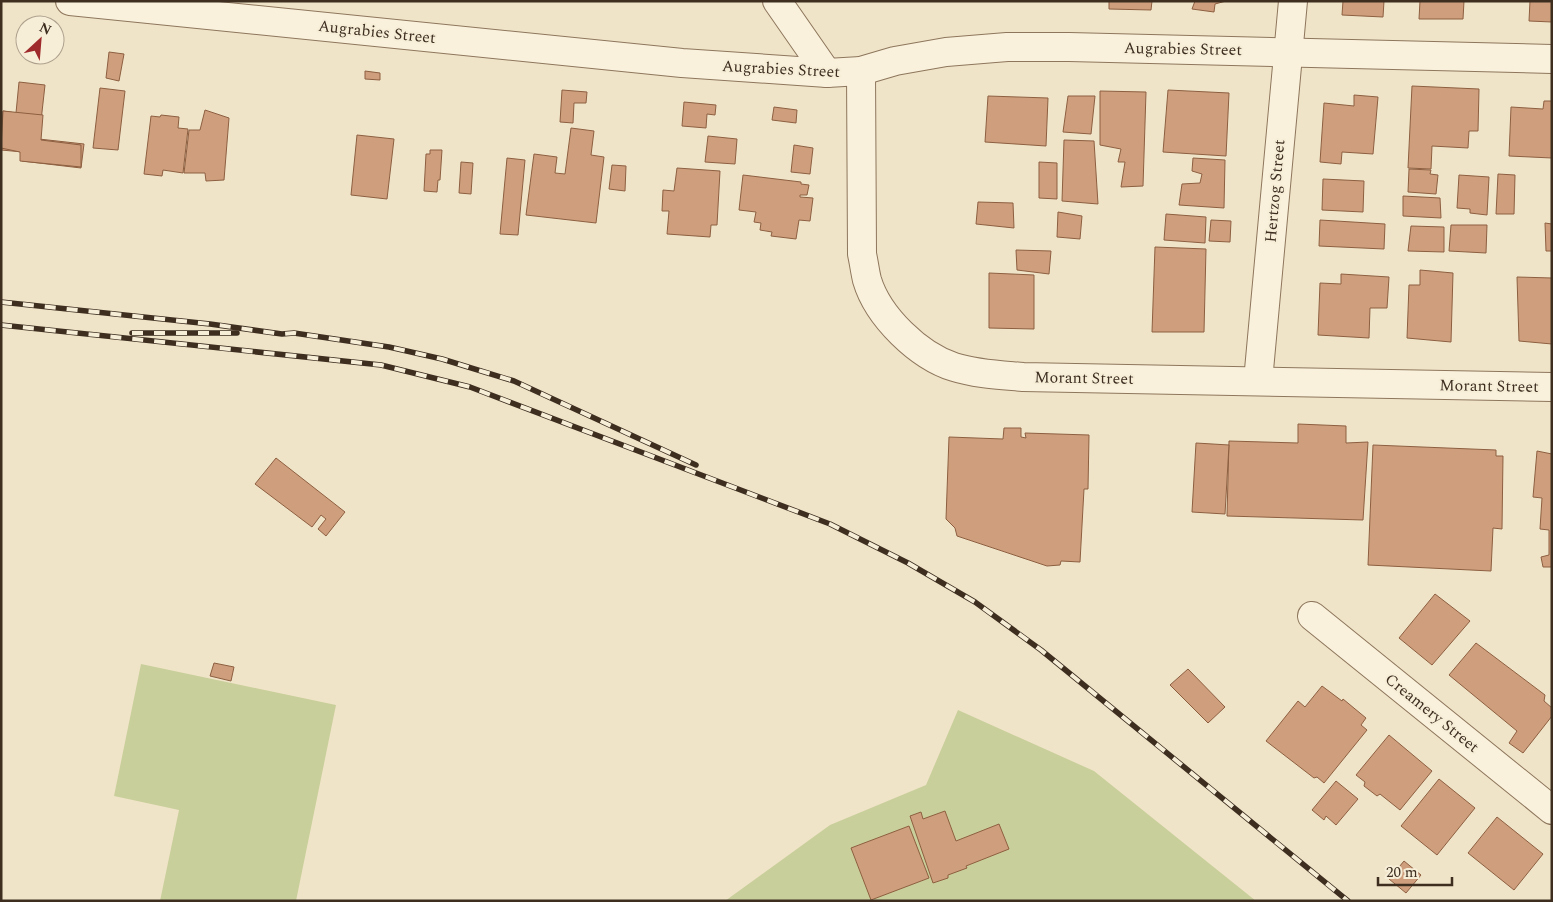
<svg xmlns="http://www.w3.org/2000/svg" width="1553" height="902" font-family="Spectral,serif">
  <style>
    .green { fill: #c9cf9b }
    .building { fill: #cf9f7d; stroke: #8d5f41 }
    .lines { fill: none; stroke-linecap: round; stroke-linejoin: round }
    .minor-casing { stroke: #8d765c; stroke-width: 30 }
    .minor { stroke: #faf1dc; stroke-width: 28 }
    .rail-casing { stroke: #3d2e20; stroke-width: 5.5 }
    .rail { stroke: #f7eed8; stroke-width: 4; stroke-dasharray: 11; stroke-linecap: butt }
    .labels { text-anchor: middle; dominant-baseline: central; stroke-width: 4; stroke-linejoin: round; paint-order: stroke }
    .street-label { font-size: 16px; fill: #3d2e20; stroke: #f7eed8 }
  </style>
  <rect width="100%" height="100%" fill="#f0e4c8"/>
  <g class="green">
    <path d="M141,664L336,705L296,901H160L179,810L114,796Z"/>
    <path d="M958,710L1094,771L1256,901H725L830,825L926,785Z"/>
  </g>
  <g class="building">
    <path d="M1109,1H1152L1151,10L1109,9Z"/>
    <path d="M1195,1H1226L1215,4L1214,12L1192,9Z"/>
    <path d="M1343,1H1384L1383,17L1342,15Z"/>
    <path d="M1420,1H1464L1463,19H1419Z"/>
    <path d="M1530,1H1552V22L1529,21Z"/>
    <path d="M109,52L124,54L119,81L106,78Z"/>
    <path d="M365,71L380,73V80L365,79Z"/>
    <path d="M19,82L45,85L39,139L84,144L81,168L22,161L23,152L1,150L3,111L16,113Z"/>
    <path d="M1412,86L1479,89L1478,131H1469L1468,148L1432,146L1431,169L1408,168Z"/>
    <path d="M100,88L125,91L118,150L93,148Z"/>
    <path d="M562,90L587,92L586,103H574L573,123L560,122Z"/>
    <path d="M1168,90L1229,93L1226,156L1163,152Z"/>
    <path d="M1100,91L1146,92L1143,186L1121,187L1125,162H1118L1121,149L1100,145Z"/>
    <path d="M1354,95L1378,97L1373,154L1342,152L1341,164L1320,162L1324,103L1354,106Z"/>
    <path d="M988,96L1048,98L1046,146L985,142Z"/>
    <path d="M1068,96H1095L1091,134L1063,132Z"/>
    <path d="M1544,101H1552V158L1509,156L1511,107L1543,109Z"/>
    <path d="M684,102L716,105L715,115L707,114L706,128L682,126Z"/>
    <path d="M774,107L797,110L796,123L772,120Z"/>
    <path d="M205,110L229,118L224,180L206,181L205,173H184L189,130H200Z"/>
    <path d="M3,111L43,115L41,140L81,145V167L20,161V152L1,148Z"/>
    <path d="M161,115L179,117L178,128L188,129L183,173L163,170L162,176L144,174L151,116L160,117Z"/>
    <path d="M571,128L594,131L591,155L604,157L596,223L526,215L534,154L557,157L555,173L565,174Z"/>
    <path d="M357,135L394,139L387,199L351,195Z"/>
    <path d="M708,136L737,139L735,164L705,162Z"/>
    <path d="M1064,140L1094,141L1098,204L1062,201Z"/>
    <path d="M794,145L813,148L810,174L791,172Z"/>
    <path d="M430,150H442L440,180H438L437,192L424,191L426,154H430Z"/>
    <path d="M507,158L525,160L518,235L500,234Z"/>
    <path d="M1193,158L1225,160L1224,208L1179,205L1182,184L1200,183L1202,174L1192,171Z"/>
    <path d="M461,162L473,163L471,194L459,193Z"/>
    <path d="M1039,162L1057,163V199L1039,198Z"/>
    <path d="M612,165L626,166L625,191L609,189Z"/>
    <path d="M677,168L720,171L717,225H711L710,237L667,234L669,211H662L663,190L674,191Z"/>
    <path d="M1409,169L1431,170L1430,174L1438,175L1436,194L1408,192Z"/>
    <path d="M1498,174L1515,175L1514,214H1496Z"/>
    <path d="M743,175L801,182V184L809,185L807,195H800V197L813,198L810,221L799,220L796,239L771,236L772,232L760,230L761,223L754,222L756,212L739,210Z"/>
    <path d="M1459,175L1489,177L1487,215L1470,213V209L1457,208Z"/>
    <path d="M1323,179L1364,181L1363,212L1322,210Z"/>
    <path d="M1403,196L1440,198L1441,218L1403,216Z"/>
    <path d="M978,202L1013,203L1014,228L976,224Z"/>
    <path d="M1058,212L1082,216L1080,239L1057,237Z"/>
    <path d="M1166,214L1206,217L1205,243L1164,240Z"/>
    <path d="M1211,220L1231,221L1230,242L1209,241Z"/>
    <path d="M1320,220L1385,224L1384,249L1319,246Z"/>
    <path d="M1545,223L1552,224V251H1546Z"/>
    <path d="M1451,225H1487L1486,253L1449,251Z"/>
    <path d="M1411,226L1444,227V252L1408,251Z"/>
    <path d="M1155,247L1206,249L1204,332H1152Z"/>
    <path d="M1016,250L1051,251L1049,274L1017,270Z"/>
    <path d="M1420,270L1453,273L1451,342L1407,338L1409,285H1420Z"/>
    <path d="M989,273L1034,275V329L989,328Z"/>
    <path d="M1341,274L1389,277L1387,308H1370L1369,338L1318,335L1320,283L1341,284Z"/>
    <path d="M1517,277L1552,278V344L1519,341Z"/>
    <path d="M1298,424L1346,426V443L1368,442L1363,520L1227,516L1229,441L1298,443Z"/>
    <path d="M1004,428H1021V437L1026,438L1025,433L1089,435L1088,489H1084L1080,562L1061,561L1060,565L1047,566L957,536L955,528L946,519L949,437L1003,439Z"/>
    <path d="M1196,443L1229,445L1225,514L1192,512Z"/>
    <path d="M1373,445L1496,450V456H1503L1502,529L1493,528L1491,571L1368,565Z"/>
    <path d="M1537,451L1552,454V567H1543L1541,557L1549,555V530L1540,529L1542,498L1533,497Z"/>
    <path d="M276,458L345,512L326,536L318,529L326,519L321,515L312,527L255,484Z"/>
    <path d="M1435,594L1470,621L1432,665L1399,638Z"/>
    <path d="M1476,643L1545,695L1544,701L1552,708V716L1523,753L1509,743L1517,731L1449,675Z"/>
    <path d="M214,663L234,667L231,681L210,676Z"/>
    <path d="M1188,669L1225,707L1208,723L1170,685Z"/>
    <path d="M1322,686L1342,701L1343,699L1366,718L1361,725L1367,730L1324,783L1317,777L1314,778L1266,741L1298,701L1305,707Z"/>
    <path d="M1389,735L1432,771L1400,810L1380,794L1377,796L1364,786L1365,782L1356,775Z"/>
    <path d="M1439,779L1475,808L1437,855L1401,826Z"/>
    <path d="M1336,781L1358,799L1336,825L1326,816L1324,820L1312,810Z"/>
    <path d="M945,811L956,841L999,824L1009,849L966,866L967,868L948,875V878L933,883L910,816L921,812L923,819Z"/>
    <path d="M1497,817L1543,854L1514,890L1468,853Z"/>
    <path d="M909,826L929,878L871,900L851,848Z"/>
    <path d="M1404,861L1421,875L1406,893L1389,879Z"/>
  </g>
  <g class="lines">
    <g class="minor-casing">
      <g id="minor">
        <path d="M70,1L682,63L827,73L861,71L895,61L946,52L1007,47H1069L1552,59"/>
        <path d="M777,1L827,73"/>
        <path d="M861,71L862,254C864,263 865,272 867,280C878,317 919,356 954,367C976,374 1000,375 1023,377L1552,387"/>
        <path d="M1258,381L1293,1"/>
        <path d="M1312,616L1552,810"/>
      </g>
    </g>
    <use href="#minor" class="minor"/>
    <g class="rail-casing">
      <g id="rail">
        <path d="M1,302L210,324L282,334L294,333L389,347L442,359L514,381L696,465"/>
        <path d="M1,325L381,365L470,387L830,524L908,563L975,602L1041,650L1348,901"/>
        <path d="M132,333H237"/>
      </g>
    </g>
    <use href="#rail" class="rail"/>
  </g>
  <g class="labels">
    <g class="street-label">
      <text transform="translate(377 32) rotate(6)">Augrabies Street</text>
      <text transform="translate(1183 49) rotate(1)">Augrabies Street</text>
      <text transform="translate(781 69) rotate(3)">Augrabies Street</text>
      <text transform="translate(1275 191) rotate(-85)">Hertzog Street</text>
      <text transform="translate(1084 378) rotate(1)">Morant Street</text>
      <text transform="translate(1489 386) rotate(1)">Morant Street</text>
      <text transform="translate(1432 713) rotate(39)">Creamery Street</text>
    </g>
  </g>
  <rect width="1553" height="902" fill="none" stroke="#3d2e20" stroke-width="5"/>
  <g transform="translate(40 40) rotate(26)"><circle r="24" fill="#f7eed8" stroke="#ada18e"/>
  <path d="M0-4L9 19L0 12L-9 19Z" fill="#9e2a2b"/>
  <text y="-8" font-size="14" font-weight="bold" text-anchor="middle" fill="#3d2e20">N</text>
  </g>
  <path d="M1378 877v8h74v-8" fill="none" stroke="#3d2e20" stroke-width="2.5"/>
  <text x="1386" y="877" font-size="15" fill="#3d2e20" stroke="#f7eed8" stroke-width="4" paint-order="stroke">20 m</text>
</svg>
